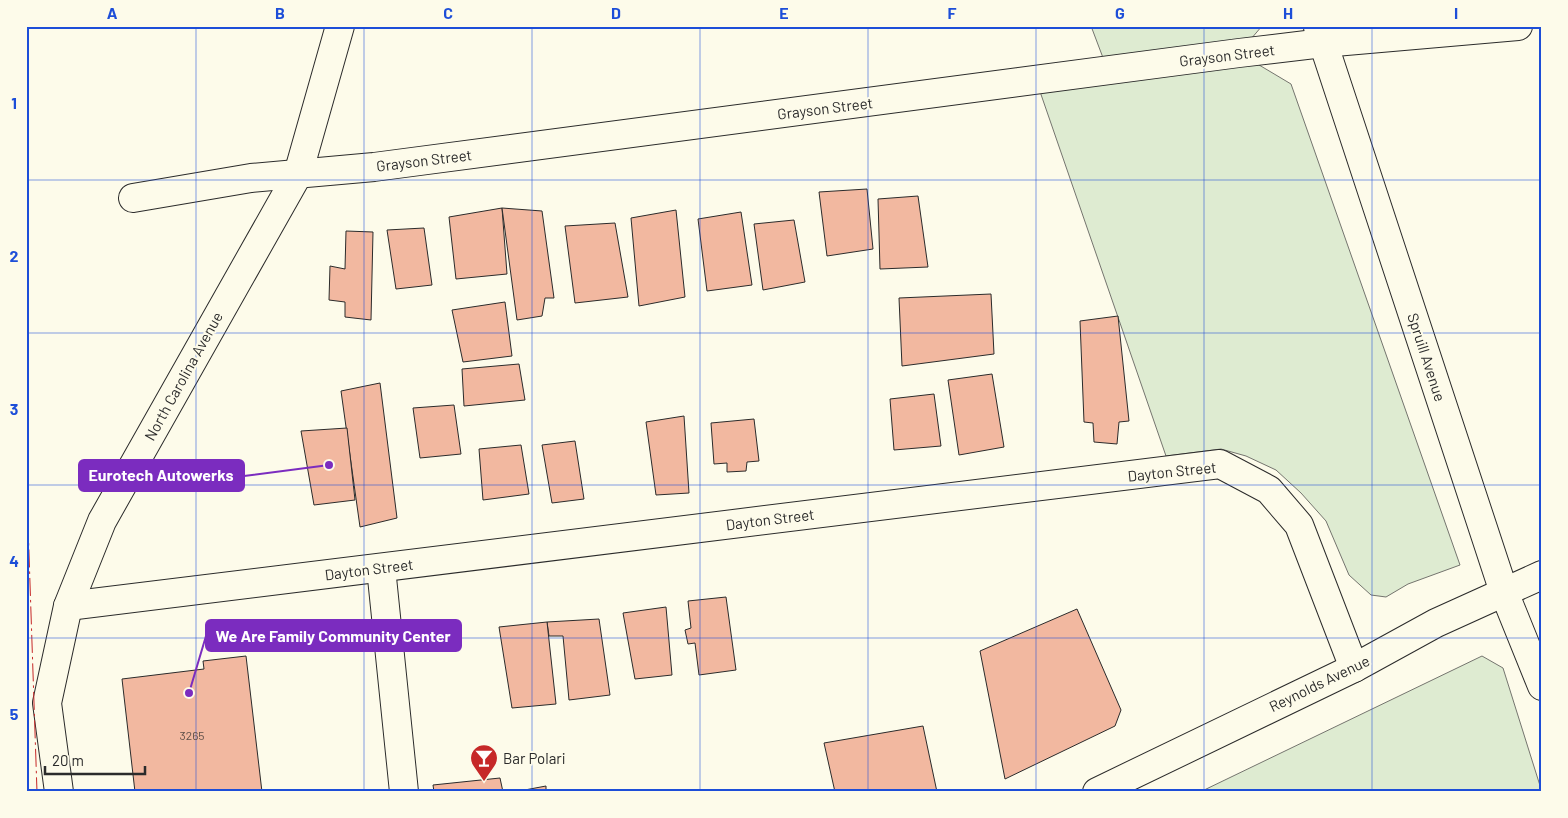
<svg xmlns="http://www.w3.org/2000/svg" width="1568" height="818" font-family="Barlow,sans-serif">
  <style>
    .green { fill: #deebd1; stroke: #74746e }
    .building { fill: #f2b8a0; stroke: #2b2b2b }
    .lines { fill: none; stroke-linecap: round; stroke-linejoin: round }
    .minor-casing { stroke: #2b2b2b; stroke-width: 30 }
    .minor { stroke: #fdfbea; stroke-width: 28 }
    .power { stroke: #c62828; stroke-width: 1; stroke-dasharray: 18 4 2.5 4; stroke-linecap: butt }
    .grid { fill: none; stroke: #1d4ed8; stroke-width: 1; stroke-opacity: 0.55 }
    .labels { text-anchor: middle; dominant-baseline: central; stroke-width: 4; stroke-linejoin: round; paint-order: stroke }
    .number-label { font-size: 12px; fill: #5d4e48 }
    .street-label { font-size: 15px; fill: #2b2b2b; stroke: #fdfbea }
    .poi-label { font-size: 15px; fill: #2b2b2b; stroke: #fdfbea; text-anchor: start }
    .leader { fill: none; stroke: #7b2cbf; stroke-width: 2 }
    .callout-dot { fill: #7b2cbf; stroke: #fdfbea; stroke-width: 2 }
    .callout { fill: #7b2cbf; stroke: #7b2cbf; stroke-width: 2 }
    .callout-label { font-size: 16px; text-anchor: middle; font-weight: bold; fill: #fff }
    .neatline { fill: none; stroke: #1d4ed8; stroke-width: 2 }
    .grid-label { font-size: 16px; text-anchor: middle; font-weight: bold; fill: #1d4ed8 }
  </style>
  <rect width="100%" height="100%" fill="#fdfbea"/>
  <g class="green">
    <path d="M1091,26H1262L1239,53L1291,84L1460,565L1408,584L1386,597L1371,595L1349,575L1326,521L1301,493L1276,470L1246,456L1221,449L1166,456L1036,80L1108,71Z"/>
    <path d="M1482,656L1503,668L1542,792H1200Z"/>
  </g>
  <g class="building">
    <path d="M867,189L873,249L827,256L819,192Z"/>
    <path d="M918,196L928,267L880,269L878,199Z"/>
    <path d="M502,208L507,274L456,279L449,217Z"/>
    <path d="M502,208L542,211L554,298H545L542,316L517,320Z"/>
    <path d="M676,210L685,297L639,306L631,218Z"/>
    <path d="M741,212L752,285L707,291L698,219Z"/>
    <path d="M794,220L805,282L763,290L754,224Z"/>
    <path d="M615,223L628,297L575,303L565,226Z"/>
    <path d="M424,228L432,285L396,289L387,230Z"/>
    <path d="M346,231L373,232L371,320L345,317V302L329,300L330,266L345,269Z"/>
    <path d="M991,294L994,354L902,366L899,298Z"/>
    <path d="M505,302L512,356L463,362L452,310Z"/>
    <path d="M1118,316L1129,421L1119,422L1117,444L1094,442L1093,423L1084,422L1080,321Z"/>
    <path d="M519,364L525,400L464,406L462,369Z"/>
    <path d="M992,374L1004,447L959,455L948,380Z"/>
    <path d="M380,383L397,518L360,527L341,391Z"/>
    <path d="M934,394L941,446L894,450L890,399Z"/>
    <path d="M454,405L461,454L420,458L413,408Z"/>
    <path d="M684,416L689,493L656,495L646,422Z"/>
    <path d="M754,419L759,461L747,462L746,471L727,472V463L714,464L711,423Z"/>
    <path d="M347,428L355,500L314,505L301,431Z"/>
    <path d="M575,441L584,499L552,503L542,445Z"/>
    <path d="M521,445L529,494L483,500L479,449Z"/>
    <path d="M726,597L736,670L699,675L695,643L688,644L685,630L691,628L688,601Z"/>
    <path d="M666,607L672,675L635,679L623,613Z"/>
    <path d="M1077,609L1121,710L1115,726L1005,779L980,651Z"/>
    <path d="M599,619L610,695L569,700L563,636H549L547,622Z"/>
    <path d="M547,622L556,704L512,708L499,627Z"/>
    <path d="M246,656L262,792H135L122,679L204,669L203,661Z"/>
    <path d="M923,726L937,792H835L824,743Z"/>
    <path d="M500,778L503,792H434L433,785Z"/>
    <path d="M546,786V792H514Z"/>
  </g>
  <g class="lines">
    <g class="minor-casing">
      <g id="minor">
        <path d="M1318,27L1504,592L1542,686"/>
        <path d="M133,198L251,178L374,167L1239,53L1323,43L1518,26"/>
        <path d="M381,568L404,792"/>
        <path d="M68,606L1220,464L1269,490L1299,525L1354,668"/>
        <path d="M59,792L47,703L68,606L102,521L298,174L340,26"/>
        <path d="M1097,792L1354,668L1436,623L1542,575"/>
      </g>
    </g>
    <use href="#minor" class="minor"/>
    <path class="power" d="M26,464L37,792"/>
  </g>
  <path class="grid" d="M196,26V792M364,26V792M532,26V792M700,26V792M868,26V792M1036,26V792M1204,26V792M1372,26V792M26,180H1542M26,333H1542M26,485H1542M26,638H1542"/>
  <defs>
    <g id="bar-pin" transform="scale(1.4375)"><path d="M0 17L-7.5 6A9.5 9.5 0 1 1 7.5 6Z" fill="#c62828" stroke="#fdfbea"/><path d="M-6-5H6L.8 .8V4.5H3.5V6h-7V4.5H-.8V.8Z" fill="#fff"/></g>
  </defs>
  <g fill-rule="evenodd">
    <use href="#bar-pin" x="484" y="758"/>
  </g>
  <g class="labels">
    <g class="number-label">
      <text x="192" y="735">3265</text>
    </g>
    <g class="street-label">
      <text transform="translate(1227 55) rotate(-7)">Grayson Street</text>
      <text transform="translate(825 108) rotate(-7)">Grayson Street</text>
      <text transform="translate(424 160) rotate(-7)">Grayson Street</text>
      <text transform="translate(1427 357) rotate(72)">Spruill Avenue</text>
      <text transform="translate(183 376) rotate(-61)">North Carolina Avenue</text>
      <text transform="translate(1172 471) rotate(-6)">Dayton Street</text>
      <text transform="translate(770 519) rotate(-7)">Dayton Street</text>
      <text transform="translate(369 569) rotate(-7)">Dayton Street</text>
      <text transform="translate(1319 683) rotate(-26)">Reynolds Avenue</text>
    </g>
    <g class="poi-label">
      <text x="503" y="758">Bar Polari</text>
    </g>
  </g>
  <path class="leader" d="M329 465L244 476M189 693L206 636"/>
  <g class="callout-dot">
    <circle cx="329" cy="465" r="5"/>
    <circle cx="189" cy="693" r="5"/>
  </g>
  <g class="callout">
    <rect x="79" y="460" width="165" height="31" rx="5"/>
    <rect x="206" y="620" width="255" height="31" rx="5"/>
  </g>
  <g class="callout-label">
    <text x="161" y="481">Eurotech Autowerks</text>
    <text x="333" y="642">We Are Family Community Center</text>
  </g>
  <rect width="1568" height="818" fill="none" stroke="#fdfbea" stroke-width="55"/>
  <path d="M45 766v8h100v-8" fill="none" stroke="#2b2b2b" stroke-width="2.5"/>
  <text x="52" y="766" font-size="15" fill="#2b2b2b" stroke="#fdfbea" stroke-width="4" paint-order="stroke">20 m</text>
  <rect x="28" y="28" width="1512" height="762" class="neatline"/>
  <g class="grid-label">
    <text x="112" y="19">A</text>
    <text x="280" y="19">B</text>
    <text x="448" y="19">C</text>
    <text x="616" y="19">D</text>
    <text x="784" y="19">E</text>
    <text x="952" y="19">F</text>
    <text x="1120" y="19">G</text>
    <text x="1288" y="19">H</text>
    <text x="1456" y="19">I</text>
    <text x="14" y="109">1</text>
    <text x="14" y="262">2</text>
    <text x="14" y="415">3</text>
    <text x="14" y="567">4</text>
    <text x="14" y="720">5</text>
  </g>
</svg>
